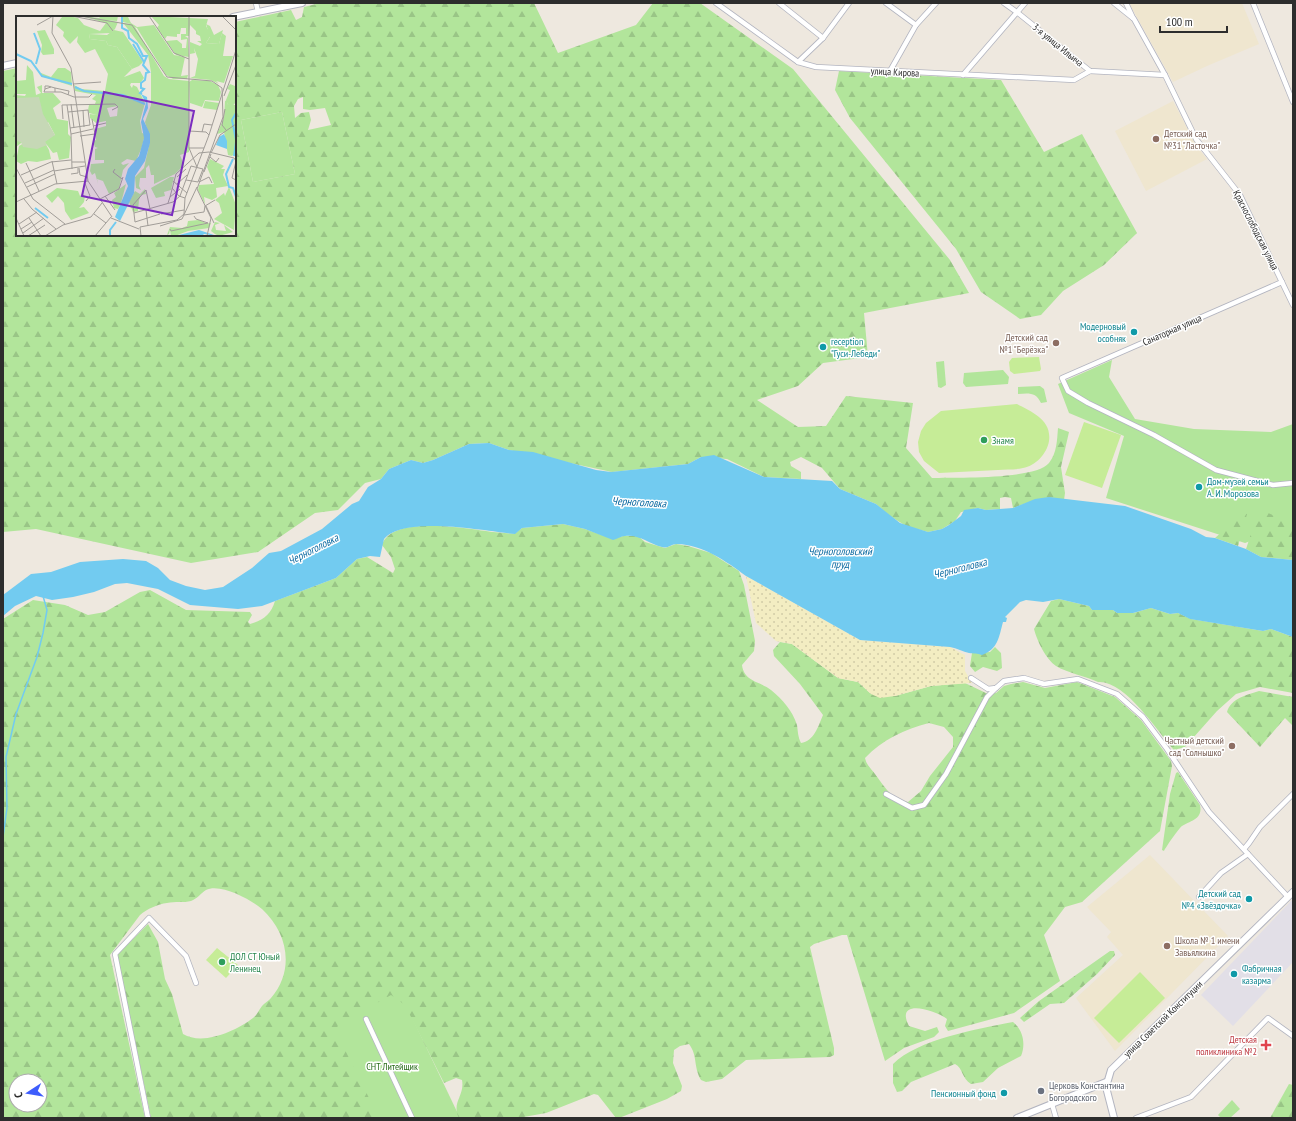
<svg xmlns="http://www.w3.org/2000/svg" width="1296" height="1121" font-family="'PT Sans Narrow',sans-serif">
  <style>
    .industrial { fill: #e2dfe7 }
    .education { fill: #efe6cf }
    .green { fill: #b2e59b }
    .forest { fill: url(#forest-firs); fill-rule: evenodd }
    .sand { fill: url(#sand-dots) }
    .pitch { fill: #c6ec97 }
    .water { fill: #72cbf0 }
    .lines { fill: none; stroke-linecap: round; stroke-linejoin: round }
    .stream { stroke: #72cbf0; stroke-width: 1.5 }
    .minor-casing { stroke: #b3b5c0; stroke-width: 6 }
    .tertiary-casing { stroke: #b3b5c0; stroke-width: 8 }
    .minor { stroke: #fff; stroke-width: 4.5 }
    .tertiary { stroke: #fff; stroke-width: 6 }
    .education-dot { fill: #8d6e63; stroke: #fff; stroke-width: 1.5 }
    .culture-dot { fill: #0f9aa8; stroke: #fff; stroke-width: 1.5 }
    .leisure-dot { fill: #2e9e5b; stroke: #fff; stroke-width: 1.5 }
    .health-dot { fill: #e0444e; stroke: #fff; stroke-width: 1.5 }
    .worship-dot { fill: #6b7280; stroke: #fff; stroke-width: 1.5 }
    .labels { text-anchor: middle; dominant-baseline: central; stroke-width: 3; stroke-linejoin: round; paint-order: stroke }
    .street-label { font-size: 10px; fill: #2d2d2d; stroke: #fff }
    .education-label { font-size: 10px; fill: #785e54; stroke: #fff; text-anchor: start }
    .culture-label { font-size: 10px; fill: #0d838f; stroke: #fff; text-anchor: end }
    .leisure-label { font-size: 10px; fill: #27864d; stroke: #fff; text-anchor: start }
    .health-label { font-size: 10px; fill: #be3a42; stroke: #fff; text-anchor: end }
    .park-label { font-size: 10px; fill: #296c1a; stroke: #fff }
    .worship-label { font-size: 10px; fill: #5b616d; stroke: #fff; text-anchor: start }
    .water-label { font-size: 11px; font-style: italic; fill: #0c6aa1; stroke: #fff }
    .inset-river { fill: none; stroke: #72cbf0; stroke-width: 2 }
    .inset-road { fill: none; stroke: #a19d98; stroke-width: 1 }
    .view { fill: #7b2cbf; fill-opacity: 0.15; stroke: #7b2cbf; stroke-width: 2 }
    .inset-edge { fill: none; stroke: #2d2d2d; stroke-width: 2 }
  </style>
  <defs>
    <pattern id="forest-firs" width="22" height="20" patternUnits="userSpaceOnUse"><rect width="22" height="20" fill="#b2e59b"/><path d="M5 1l3.5 6h-7zM16 11l3.5 6h-7z" fill="#99c586"/></pattern>
    <pattern id="sand-dots" width="8" height="8" patternUnits="userSpaceOnUse"><rect width="8" height="8" fill="#f3edc2"/><path d="M2 2h.1M6 6h.1" fill="none" stroke="#d1cca7" stroke-width="1.8" stroke-linecap="round"/></pattern>
  </defs>
  <rect width="100%" height="100%" fill="#eee8df"/>
  <path class="industrial" d="M1293,899V962L1233,1026L1201,995Z"/>
  <g class="education">
    <path d="M1129,3H1242L1259,44L1207,66L1173,82Z"/>
    <path d="M1173,101L1197,147L1207,159L1146,191L1115,131Z"/>
    <path d="M1150,855L1228,936L1115,1051L1076,998L1123,955L1107,937L1111,932L1087,907Z"/>
  </g>
  <g class="green">
    <path d="M282,112L295,174L253,182L241,120Z"/>
    <path d="M1112,360L1109,377L1135,419L1194,429L1271,432L1293,424V526L1245,543L1106,498L1124,436L1069,413L1058,384Z"/>
    <path d="M944,361L946,385L941,388L938,387L936,362Z"/>
    <path d="M1003,370L1009,377L1008,384L966,387L963,383L964,373Z"/>
    <path d="M1040,386L1044,389L1047,402L1041,403C1036,392 1029,393 1018,394V387Z"/>
    <path d="M398,988L460,1118H370L332,1027Z"/>
    <path d="M1232,1100L1240,1109L1230,1118H1221L1218,1115Z"/>
  </g>
  <g class="forest">
    <path d="M320,3H534L558,53L636,25L653,3H700L793,69L950,260L969,293L864,313L868,357L823,363L798,386L757,400L798,427L826,426L846,396L913,403L906,448L932,478C955,477 1035,480 1049,463C1057,453 1057,440 1058,428L1069,432L1061,467L1065,493L1064,500C1045,495 1030,502 1013,508L1011,498L1005,497L1000,498V509L986,510L978,508L961,512L955,521L942,529L928,532L906,526L890,516L876,504L840,489L822,468L801,457L790,462L791,466L801,472V479L764,477L727,459L701,457L688,464L612,472L509,450L489,443L469,444L433,460L423,463L411,460L389,469L381,479L365,483L338,510L315,513L258,552L191,563L36,529L3,532V71L17,68V235H235V22L291,10L296,20L302,17L304,7ZM303,97V109L310,110L325,108L331,125L308,130L311,120L309,112L301,113L295,118L294,106L298,99ZM282,112L295,174L253,182L241,120Z"/>
    <path d="M839,71L1001,80L1044,152L1082,134L1137,233L1104,265L1063,291L1041,315L1020,319L981,292L956,249L850,118L835,90Z"/>
    <path d="M1264,511L1279,518H1293V560L1261,557L1246,549L1257,516Z"/>
    <path d="M1243,513L1247,514L1238,546L1215,538Z"/>
    <path d="M563,524L585,529L613,539L623,536H638L645,542L665,548L676,544L688,546L711,553L739,571L744,585L755,641L754,651L742,665C744,682 760,681 771,690C783,700 792,710 797,725C798,732 798,737 801,743C814,741 818,727 823,715L800,684L774,656L773,650L780,642L792,644L838,678L858,682L871,694L895,696L931,686L965,683L988,694L996,693L1004,686L1011,684L1023,682L1045,688L1077,682L1115,697L1141,720L1171,761L1172,766L1160,831L1082,902L1065,907L1044,935L1060,981L1014,1013L948,1031L945,1026L947,1019C936,1010 894,997 909,1026L925,1031L937,1027L939,1032L934,1037L904,1048L885,1061L847,935H842L814,944L810,947L834,1048V1055L830,1057L746,1060L722,1079L706,1082L701,1080C693,1066 698,1056 689,1044L680,1046L674,1050L673,1063L682,1086L681,1091L667,1099L619,1118H616L598,1095L594,1094L546,1113L518,1118H459C451,1102 465,1096 462,1080L456,1078L444,1083L405,1005L391,995L338,1025L336,1032L379,1118H151L117,955L148,924L158,942L165,979L172,994L183,1034C203,1046 236,1031 253,1018C257,1015 259,1010 262,1006C264,1003 269,1001 271,998C295,970 288,933 262,909C251,900 221,883 206,890C201,893 197,899 191,901C184,903 175,901 167,903C158,904 147,909 140,915L110,955L145,1118H3V619L33,600L65,605L88,615L105,612L140,592L150,590L186,610L250,612L252,615L248,622L250,624C263,620 271,615 275,601L336,578L357,559L367,557L393,573L395,569L391,557L382,545C392,514 468,529 493,532C500,533 507,533 514,534L522,528ZM929,723L944,727L953,737V747L930,776L921,791L908,802C891,799 884,786 875,774C870,767 867,766 865,758C882,740 905,729 929,723ZM16,1081H40V1105H16Z"/>
    <path d="M1059,599L1089,606L1092,610H1113L1117,613H1133L1151,608L1170,614L1178,613L1191,619L1263,631L1271,629L1293,637V693L1260,687L1236,694L1217,711L1185,747L1174,750C1157,731 1125,680 1098,682C1086,676 1067,673 1056,666C1046,659 1037,641 1034,629L1051,601Z"/>
    <path d="M995,647L1001,653L1002,668L997,671L983,667L975,672L970,666L972,653L990,652Z"/>
    <path d="M1259,691L1293,697V726L1285,718L1260,747L1227,712C1231,698 1247,695 1259,691Z"/>
    <path d="M1178,772L1200,805C1203,819 1192,820 1182,826C1179,828 1166,847 1164,851L1162,850L1170,794L1176,773Z"/>
    <path d="M1110,951H1114L1115,955L1097,974L1064,1003L1050,1004L1024,1022L1020,1018L1039,1001Z"/>
    <path d="M1013,1022C1023,1030 1026,1044 1021,1056L998,1068L983,1082L971,1084C962,1079 963,1068 955,1064L911,1082L902,1091L897,1092L893,1083V1064C918,1039 978,1029 1013,1022Z"/>
    <path d="M1289,1084L1293,1085V1118H1270Z"/>
  </g>
  <path class="sand" d="M746,576L860,640L950,647L965,655V671L972,683L931,686L895,696L880,698L871,694L858,682L838,678L792,644L776,641L756,623Z"/>
  <g class="pitch">
    <path d="M1039,357L1041,369L1040,371L1014,374L1010,371L1009,362L1012,358Z"/>
    <path d="M1017,404C1032,412 1052,420 1049,441C1047,454 1035,466 1023,468C1015,470 1006,469 998,470C978,471 959,472 939,473L924,461L919,452L918,442L921,431L926,423L941,411Z"/>
    <path d="M1084,422L1121,435L1102,488L1065,475Z"/>
    <path d="M217,948L238,965L226,978L206,960Z"/>
    <path d="M1140,972L1165,998L1119,1043L1094,1018Z"/>
  </g>
  <path class="water" d="M489,443L509,450L533,452L596,470L611,472L688,464L701,457L714,455L764,477L832,481L840,489L876,504L900,523L928,532L942,529L949,525L961,516L964,510L978,508L986,510L1013,508L1035,499L1049,497L1125,506L1191,529L1206,537L1215,538L1246,549L1261,557L1293,560V637L1271,629L1263,631L1190,619L1178,613L1170,614L1151,608L1133,613H1117L1113,610H1092L1089,606L1059,599L1043,602L1026,600L1020,602L1005,617L1007,618L1006,622H1003C999,637 998,649 982,655C977,653 974,654 969,653C963,652 957,648 950,647L860,640L746,576C726,561 703,545 677,544C671,544 668,549 662,547C649,544 639,534 625,536C621,536 617,539 613,540L585,529L563,524L522,528L515,534C484,531 405,515 384,539L380,557L370,556L357,559L336,578L262,606L238,609L190,605L158,589L127,583L115,584L94,592L73,597L52,600L36,596L15,606L3,616V595L31,574L51,572L80,562L123,559L146,561L158,568L170,580L186,586L205,590L223,587L252,568L269,553L281,551L322,529L352,504L359,501L368,487L381,479L389,469L411,460L423,463L433,460L469,444Z"/>
  <g class="lines">
    <path class="stream" d="M3,837L7,808L6,757L16,714L37,657L43,633L47,610L43,596"/>
    <g class="minor-casing">
      <g id="minor">
        <path d="M256,3L258,12"/>
        <path d="M716,3L798,62L816,67L1074,80L1090,71"/>
        <path d="M779,3L823,38"/>
        <path d="M886,3L916,25"/>
        <path d="M1004,3L1018,13L1090,71L1165,75"/>
        <path d="M1114,3L1134,19L1165,75L1196,139L1240,195L1293,305"/>
        <path d="M1126,3L1133,18"/>
        <path d="M1253,3L1293,102"/>
        <path d="M798,62L823,38L849,3"/>
        <path d="M890,71L916,25L936,3"/>
        <path d="M963,75L1025,3"/>
        <path d="M1282,282L1062,378L1068,391L1088,403L1154,435L1216,470L1273,485L1293,483"/>
        <path d="M971,678L988,689L996,688L1004,681L1024,678L1044,684L1078,679L1117,694L1143,717L1167,749L1209,812L1288,897"/>
        <path d="M886,794L912,808L924,805L946,774L987,697L996,688"/>
        <path d="M1244,849L1249,843L1260,827L1293,794"/>
        <path d="M1199,897L1221,873L1248,854"/>
        <path d="M366,1019L412,1118"/>
        <path d="M1052,1104L1056,1118"/>
        <path d="M148,1118L115,954L149,918L186,956L196,983"/>
        <path d="M1136,1118L1191,1097L1268,1018L1293,1036"/>
      </g>
    </g>
    <g class="tertiary-casing">
      <g id="tertiary">
        <path d="M233,17L302,3"/>
        <path d="M3,66L17,63"/>
        <path d="M1017,1118L1106,1082"/>
        <path d="M1114,1118L1106,1087L1111,1070L1293,892"/>
      </g>
    </g>
    <use href="#minor" class="minor"/>
    <use href="#tertiary" class="tertiary"/>
  </g>
  <g class="education-dot">
    <circle cx="1156" cy="139" r="4"/>
    <circle cx="1056" cy="343" r="4"/>
    <circle cx="1232" cy="746" r="4"/>
    <circle cx="1167" cy="946" r="4"/>
  </g>
  <g class="culture-dot">
    <circle cx="1134" cy="332" r="4"/>
    <circle cx="823" cy="347" r="4"/>
    <circle cx="1199" cy="487" r="4"/>
    <circle cx="1249" cy="899" r="4"/>
    <circle cx="1234" cy="974" r="4"/>
    <circle cx="1004" cy="1093" r="4"/>
  </g>
  <g class="leisure-dot">
    <circle cx="984" cy="440" r="4"/>
    <circle cx="222" cy="962" r="4"/>
  </g>
  <path class="health-dot" d="M1264 1039h4v4h4v4h-4v4h-4v-4h-4v-4h4z"/>
  <circle class="worship-dot" cx="1041" cy="1091" r="4"/>
  <g class="labels">
    <g class="street-label">
      <text transform="translate(1058 45) rotate(39)">3-я улица Ильича</text>
      <text transform="translate(895 72) rotate(3)">улица Кирова</text>
      <text transform="translate(1256 230) rotate(63)">Краснослободская улица</text>
      <text transform="translate(1172 330) rotate(-24)">Санаторная улица</text>
      <text transform="translate(1163 1019) rotate(-44)">улица Советской Конституции</text>
    </g>
    <g class="education-label">
      <text x="1164" y="133">Детский сад<tspan x="1164" dy="12">№31 "Ласточка"</tspan></text>
      <text x="1048" y="337" text-anchor="end">Детский сад<tspan x="1048" dy="12">№1 "Берёзка"</tspan></text>
      <text x="1224" y="740" text-anchor="end">Частный детский<tspan x="1224" dy="12">сад "Солнышко"</tspan></text>
      <text x="1175" y="940">Школа № 1 имени<tspan x="1175" dy="12">Завьялкина</tspan></text>
    </g>
    <g class="culture-label">
      <text x="1126" y="326">Модерновый<tspan x="1126" dy="12">особняк</tspan></text>
      <text x="831" y="341" text-anchor="start">reception<tspan x="831" dy="12">"Гуси-Лебеди"</tspan></text>
      <text x="1207" y="481" text-anchor="start">Дом-музей семьи<tspan x="1207" dy="12">А. И. Морозова</tspan></text>
      <text x="1241" y="893">Детский сад<tspan x="1241" dy="12">№4 «Звёздочка»</tspan></text>
      <text x="1242" y="968" text-anchor="start">Фабричная<tspan x="1242" dy="12">казарма</tspan></text>
      <text x="996" y="1093">Пенсионный фонд</text>
    </g>
    <g class="leisure-label">
      <text x="992" y="440">Знамя</text>
      <text x="230" y="956">ДОЛ СТ Юный<tspan x="230" dy="12">Ленинец</tspan></text>
    </g>
    <g class="health-label">
      <text x="1257" y="1039">Детская<tspan x="1257" dy="12">поликлиника №2</tspan></text>
    </g>
    <g class="park-label">
      <text x="392" y="1066">СНТ Литейщик</text>
    </g>
    <g class="worship-label">
      <text x="1049" y="1085">Церковь Константина<tspan x="1049" dy="12">Богородского</tspan></text>
    </g>
    <g class="water-label">
      <text transform="translate(639 502) rotate(3)">Черноголовка</text>
      <text transform="translate(313 549) rotate(-27)">Черноголовка</text>
      <text x="840" y="551">Черноголовский<tspan x="840" dy="13">пруд</tspan></text>
      <text transform="translate(960 568) rotate(-14)">Черноголовка</text>
    </g>
  </g>
  <g transform="translate(16 16)">
    <rect width="220" height="220" fill="#eee8df"/>
    <path d="M190,8L194,10L198,19L207,14L203,28L190,27L194,21ZM98,14L107,16L127,46L123,50L116,53L101,31L92,29L90,25L74,23L73,18L91,19ZM42,52H49L55,56L56,70L25,60V57L35,61ZM211,84L212,89H219L220,85V142L219,137L216,140L212,139L208,116L201,118L208,102L209,85ZM189,85L203,87L201,94L187,92ZM129,173L130,178L125,179L123,184L122,195L117,196L113,186L119,175L124,178ZM183,204L190,207L184,208L195,207L193,212L172,215L159,220H155L154,214L153,218L151,219L154,211L166,212L171,210L172,205ZM199,206L204,207L199,209L200,214L210,215L208,209L217,216L203,220L199,218L195,215Z" fill="#b2e59b"/>
    <path d="M53,0L62,2L68,9L84,15L90,7L65,0L83,2L85,0H102L101,5L87,4L102,6L99,13L95,17L73,18L74,23L90,25L92,29L101,31L116,53L108,61L124,55L128,62L124,67H115L114,69L116,72L117,69L121,71L129,87L124,105L126,117L129,118L126,131L120,145L111,143L105,147L107,149L113,147L107,154L103,173L93,178L87,165L81,163L82,168L79,157L76,159L74,155L75,148L88,147V144H79V133L82,132L79,131L77,125L80,124L79,113L90,110V105L80,107L74,102V98L81,99L73,97L72,94L73,89L79,88L80,85L76,83L80,79L59,75L58,69L65,73L89,75L92,58L79,33L69,37L61,26L62,20L54,28L47,20L48,16L40,9L46,1ZM102,90L101,100L94,101L91,92ZM107,0H114L112,1L115,7L121,11L138,9L158,39L169,41L165,60L172,59L171,63H157L150,59L124,17L121,12L119,11L148,60L153,63L173,65V136L164,139L168,149L159,158L138,168V159H135L133,149L130,152V162H124L123,170L125,174L120,172L119,161L128,152L134,125L129,106L135,89V56L132,39L108,8L106,9V7L115,8L107,6ZM135,0L192,3L190,10L195,19L190,27L203,28L206,17L210,20L207,40H217L208,67L200,65L203,68L195,64L174,62L179,60L182,43L178,32L179,37L174,38V26L184,30L186,28L181,25H185L184,20L180,18V15L174,9L173,20H169L172,22L173,41L160,39L150,25L161,24L166,28V32H170L171,23L165,24V18H170V12H165L164,18H161V21L151,20L149,23L141,12L143,9ZM29,14L38,33V38L27,39L25,36L26,29L21,15ZM11,49L17,56L20,79L25,77L21,71L26,69V77H37L45,86L37,92L41,103L52,105V118L55,121L53,142L43,144L41,136L37,137L28,125L33,134L35,143L21,146L12,145L5,148L0,145L3,130L13,124L39,119L32,106L0,131V79L9,80L10,78H0V65L10,64ZM176,64L194,65L202,69L205,76L203,85L189,84L186,91L174,87L173,66ZM220,67V86L214,93L210,84L214,74L211,73L214,68L219,70ZM194,143L208,150L205,153H209L207,159L212,170L200,172L201,181L196,184L188,181L189,188L182,174L183,169L198,168L191,151ZM154,161H158L155,174L148,176L149,180L140,182L135,172ZM110,168L105,187L102,193L98,192L96,184L100,181L98,177ZM213,171L220,189L218,214L198,203L206,197L203,187L199,184L208,177L209,180ZM41,172L62,175L64,180L66,178L69,180L68,186L63,192L68,191L73,197L55,204L49,195L48,187L42,180L36,187L30,180Z" fill="#b2e59b" fill-rule="evenodd"/>
    <path d="M23,81L27,98L39,119L29,126L31,129L21,133L7,131L5,126L0,125V82Z" fill="#c6d8b6"/>
    <path d="M125,78L131,81L132,92L127,103L134,118V127L129,145L119,160L118,177L104,205L99,201L112,170L109,163L112,153L123,140L128,122L125,106L130,87ZM208,118L211,125V133L200,129L203,121ZM183,214L201,220L188,218L186,220H159Z" fill="#72cbf0"/>
    <path class="inset-river" d="M106,0V12L112,15L113,22L121,28L127,40H131L127,49L133,56L130,57L129,64L125,67V72L128,73L124,77L126,78M18,17L24,33L20,48M117,28L128,46M0,38L15,45L26,60L56,68M59,71L68,75L107,79L129,88M220,97L216,104L220,124M218,140L220,126M217,143L210,158L213,171L217,172L220,181M19,192L32,202M94,220V214L100,206"/>
    <path class="inset-road" d="M37,0L36,17L55,52L72,165L96,201M56,0L91,7L97,15M64,0L116,9L151,61L196,65L206,72L207,101L181,173L195,202L191,220M133,0L158,37L173,43V132L181,151M206,0L220,14M173,1V43M21,9L37,0M57,68L85,66M35,71L29,73V70H32L39,72M29,73L28,76H45L58,81H73L76,78M39,76V72L53,75L52,79M208,80L220,49M55,88L58,112M51,89L55,118L56,153M209,93L206,109L210,114M67,94L68,111M52,96L72,94L74,109L54,112M47,103L46,89L99,88L102,91L96,94M77,110L90,107M173,115L190,116L193,119M186,116L188,108L196,109M55,118L77,113M64,120L79,118L76,103M173,132H188M195,137L204,119L220,108M194,141L200,146L203,142M36,145L41,168M220,145L216,162L220,164M56,146H69M10,147L23,175M0,152L17,183L49,208M63,152L64,159L71,161M99,153L97,156L106,163M38,155L69,150M188,156L195,138M55,158L62,157V152M5,159L35,146L55,144M161,161L170,153M68,165L74,180L70,185M157,165L171,177M183,166L193,161L196,167M9,167L38,154M161,168L171,159M11,171L39,158M156,172L163,180L169,182M130,174L134,193M89,180L99,194M154,181L160,158L183,137L193,136L218,142L220,145M8,183L16,193L40,213M84,183L103,173L107,161M0,186L39,168L72,165M152,187L154,181L164,173M190,190L198,207M130,194L132,210M118,197L157,186L164,180L175,150L187,153L182,166L170,164M78,198L90,207M145,198L168,194M168,199L188,196L189,190L199,184M0,202L8,220M13,202L25,220M95,202L123,213M119,206L117,189L130,174M119,206L144,198M3,208L21,196M144,210L166,203L181,171M5,213L16,206M154,213L155,215L192,207L180,203L178,200M7,217L28,202M12,220L29,209M29,220L47,209L75,201L86,187M79,220L95,201M125,220L124,211L161,204L168,198L169,182L193,119L220,34"/>
    <path class="view" d="M88,76L178,95L156,199L66,180Z"/>
    <rect width="220" height="220" class="inset-edge"/>
  </g>
  <rect width="1296" height="1121" fill="none" stroke="#2d2d2d" stroke-width="8"/>
  <g transform="translate(28 1093) rotate(258)"><circle r="19" fill="#ffffff" stroke="#ababab"/>
  <path d="M0-3L7 15L0 10L-7 15Z" fill="#3e5dfc"/>
  <text y="-6" font-size="11" font-weight="bold" text-anchor="middle" fill="#2d2d2d">С</text>
  </g>
  <path d="M1160 26v6h67v-6" fill="none" stroke="#2d2d2d" stroke-width="2"/>
  <text x="1166" y="26" font-size="12" fill="#2d2d2d" stroke="#ffffff" stroke-width="3" paint-order="stroke">100 m</text>
</svg>
